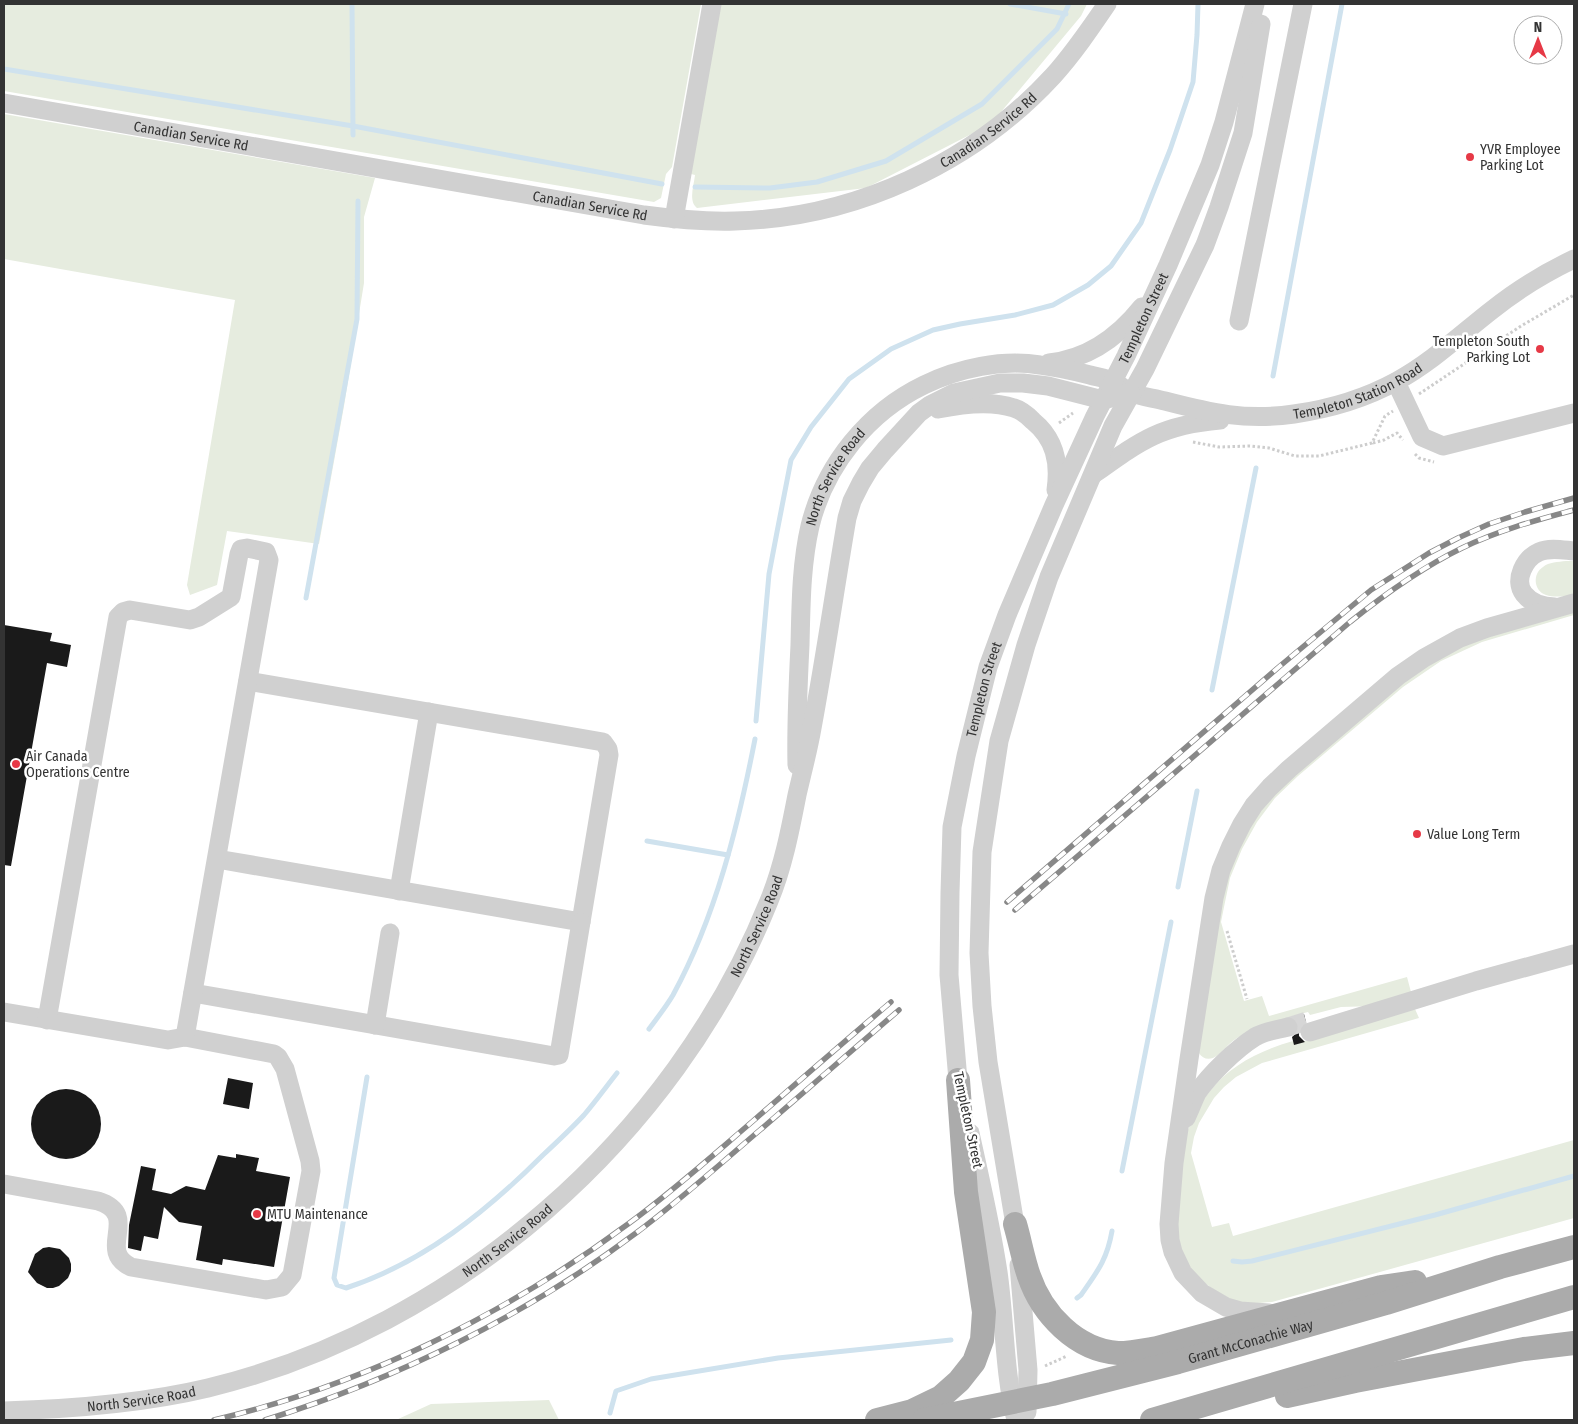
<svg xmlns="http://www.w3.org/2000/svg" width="1578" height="1424" font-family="'Fira Sans Condensed',sans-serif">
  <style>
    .green { fill: #e6ecdf }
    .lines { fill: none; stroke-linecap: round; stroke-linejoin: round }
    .stream { stroke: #cfe2ee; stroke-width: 5 }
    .building { fill: #1a1a1a }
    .minor-tunnel { stroke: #d6d6d6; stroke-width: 19; stroke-dasharray: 19 9; stroke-linecap: butt }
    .path { stroke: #cdcdcd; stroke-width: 3; stroke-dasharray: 2.5 2.5; stroke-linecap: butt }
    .minor { stroke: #d0d0d0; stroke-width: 19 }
    .major { stroke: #ababab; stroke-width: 24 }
    .rail-casing { stroke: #888; stroke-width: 5.5 }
    .rail { stroke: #fff; stroke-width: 4; stroke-dasharray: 11; stroke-linecap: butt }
    .poi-dot { fill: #e63946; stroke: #fff; stroke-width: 2 }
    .labels { text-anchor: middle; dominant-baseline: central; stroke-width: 5; stroke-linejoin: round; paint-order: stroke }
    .street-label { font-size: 14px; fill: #333; stroke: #fff }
    .poi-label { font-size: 14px; fill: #333; stroke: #fff; text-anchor: start }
  </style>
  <rect width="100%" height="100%" fill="#fff"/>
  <g class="green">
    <path d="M4,4H701L672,167L666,174L661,198L654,202L4,91Z"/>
    <path d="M720,4H1087L1081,16L991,124L866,188L697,208C688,201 694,185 695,175L691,174Z"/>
    <path d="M4,114L375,178L364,217V283L344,406L319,544L227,531L217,585L190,595L187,585L235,300L4,259Z"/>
    <path d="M1566,561H1574V595C1566,596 1555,598 1546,595C1534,591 1532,574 1543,567C1549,562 1558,562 1566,561Z"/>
    <path d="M1574,608V615L1482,642L1441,661L1403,687L1298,776L1275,798L1257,822L1242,849L1230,878L1224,907L1221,922L1244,1001L1262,996L1269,1016L1407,977L1411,992L1376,1006L1341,1007L1310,1015L1308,1012C1284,1018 1260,1027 1237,1038C1228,1043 1222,1054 1213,1058C1207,1060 1202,1058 1199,1053L1220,891L1260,805L1398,682L1451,648Z"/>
    <path d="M1415,1009L1419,1018L1262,1063L1236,1077L1224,1087L1214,1098L1199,1123L1194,1137L1191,1153L1212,1227L1229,1223L1233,1236L1574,1140V1218L1272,1302C1259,1303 1247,1304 1235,1301C1230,1300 1226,1296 1221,1294C1200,1282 1183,1265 1179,1239C1176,1219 1179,1199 1181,1179C1183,1163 1183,1145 1188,1130C1192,1116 1201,1102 1210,1091C1230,1065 1262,1050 1293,1041L1295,1044Z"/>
    <path d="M549,1400L559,1420H396L431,1404Z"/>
  </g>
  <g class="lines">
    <g class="stream">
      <path d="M352,4L353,135"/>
      <path d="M1010,4L1066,14"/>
      <path d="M4,69L353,126L662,184"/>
      <path d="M695,187L770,188L817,182L886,161L982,104L1057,29L1069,4"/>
      <path d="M1273,376L1342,4"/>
      <path d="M306,598L357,319L358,201"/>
      <path d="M1212,690L1256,468"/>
      <path d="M756,721L769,574L777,532L791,460L811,427L849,379L891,349L933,330L960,324L1015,315L1053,305L1088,285L1111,266L1141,223L1170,150L1193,82L1197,35L1198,4"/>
      <path d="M647,841L728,855"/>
      <path d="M1178,887L1197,791"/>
      <path d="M649,1029C657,1018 666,1007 673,995C716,916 738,826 755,739"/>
      <path d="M367,1077L334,1278L337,1285L346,1288C423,1263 487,1211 543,1155C557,1142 571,1129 584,1115C595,1102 606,1087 617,1073"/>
      <path d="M1122,1171L1171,922"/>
      <path d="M1233,1261L1242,1262L1252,1261L1435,1215L1574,1176"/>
      <path d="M1077,1298L1081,1295C1097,1272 1107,1260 1112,1231"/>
      <path d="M610,1413L616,1391L651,1379L778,1358L951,1340"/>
    </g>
  </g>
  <g class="building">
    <path d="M4,625L52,633L50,641L71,645L67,667L47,663L11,866L4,865Z"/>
    <path d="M1304,1014L1306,1022L1301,1025L1299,1030V1036L1305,1042L1294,1045L1292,1037L1299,1031V1025L1296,1020L1293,1017Z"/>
    <path d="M228,1078L253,1083L249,1109L223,1104Z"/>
    <circle cx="66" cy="1124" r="35"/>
    <path d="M236,1154L259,1158L256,1171L290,1177L274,1267L223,1259L222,1265L196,1260L202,1226L179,1222L164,1207L158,1239L144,1236L141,1251L128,1248L129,1225L141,1166L156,1169L152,1190L171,1194L186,1186L205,1190L218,1155L236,1158Z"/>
    <path d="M49,1247L60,1249L69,1258L71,1264V1271L68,1278L59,1286L53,1288H47L37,1283L28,1272L35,1254L43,1248Z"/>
  </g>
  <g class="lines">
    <path class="minor-tunnel" d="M1288,1027L1307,1021"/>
    <g class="path">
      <path d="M1419,394L1521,326L1574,295"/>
      <path d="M1059,423L1073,413"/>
      <path d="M1193,442L1219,447L1250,446L1269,448L1295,456H1319L1372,443L1385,416L1393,411"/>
      <path d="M1373,443L1384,440L1397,433L1403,440"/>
      <path d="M1415,454L1419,458L1434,462"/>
      <path d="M1227,931L1247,999"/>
      <path d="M1045,1366L1067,1356"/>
    </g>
    <g class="minor">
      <path id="s1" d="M4,103L644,215C674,219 704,222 735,221C854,218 972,164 1053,76C1073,54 1090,29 1107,4"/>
      <path d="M674,219L712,4"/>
      <path d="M1239,321L1303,4"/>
      <path d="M1049,363C1088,359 1118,337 1142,307"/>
      <path d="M1396,382L1422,437L1443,446L1574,413"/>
      <path d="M938,409C962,404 990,400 1014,408C1021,410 1028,416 1033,421C1055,439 1060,462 1056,490"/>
      <path d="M1094,474C1140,441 1161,425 1220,420"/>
      <path d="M1555,607C1544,607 1532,604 1524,594C1513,580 1525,558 1539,552C1550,547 1563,550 1574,551"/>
      <path id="s2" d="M797,765C796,725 798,685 800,645C801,606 801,565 810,526C825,465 868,412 924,385C959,368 1002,359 1040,365C1057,367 1074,371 1090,375C1097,377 1106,378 1112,381C1119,384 1125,390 1132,393C1142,397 1154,398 1165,401C1211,413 1246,421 1294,414C1329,409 1366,398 1397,381C1432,362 1461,334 1492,310C1518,289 1545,273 1574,259"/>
      <path d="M217,859L581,922L609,755L608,749L603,742L248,681"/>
      <path d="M399,891L429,712"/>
      <path d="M193,993L554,1056L559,1055L581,922"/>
      <path d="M4,1012L168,1040L185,1037L274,1054L278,1057L285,1069L310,1161L311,1171L292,1275L282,1287L266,1290L131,1267C95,1250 142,1215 98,1201L4,1184"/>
      <path d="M47,1020L118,617L123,612L130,610L190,620L199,617L231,597L239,554L241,549L247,548L266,552L269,560L185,1037"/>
      <path d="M375,1025L390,933"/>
      <path d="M1310,1032L1476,981L1574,954"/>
      <path id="s3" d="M961,1094L958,1080L949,975L950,893L952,827L966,756L988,667L1007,615L1054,505L1095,416L1126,356L1168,265L1210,165L1224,122L1255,4"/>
      <path d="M1186,1118C1190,1110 1193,1101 1197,1093C1210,1074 1236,1049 1255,1037C1265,1031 1277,1030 1288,1027"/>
      <path d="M970,1133C980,1179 991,1225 998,1272C1005,1321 1004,1372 1016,1420"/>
      <path d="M1017,1237L988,1062L982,1006L979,953L982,852L999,741L1026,645L1049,577L1113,426L1145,369L1189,278L1205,245L1219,207L1243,133L1261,24"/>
      <path d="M1019,1265L1028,1370L1027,1412"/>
      <path d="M1269,1313L1240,1311L1226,1307L1202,1293L1183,1273L1173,1252L1170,1240L1169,1224L1174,1163L1189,1059L1214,898L1221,870L1231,846L1242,824L1254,805L1270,787L1289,769L1398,676L1424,658L1460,638L1487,628L1574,603"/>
      <path id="s4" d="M4,1411C72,1409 141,1404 208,1388C456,1328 674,1137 769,901C783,867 790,831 797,795C802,773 808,751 812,728C825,658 835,588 847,518L852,501L861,483L870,468L885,450L919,413L930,405L954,393L1000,383H1023L1048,386L1103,400L1131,393"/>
    </g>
    <g class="major">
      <path d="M1015,1224C1020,1241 1023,1259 1029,1276C1042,1314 1076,1350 1118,1353C1131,1353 1145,1350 1157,1348L1381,1287L1415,1282"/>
      <path d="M1287,1396L1355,1381L1524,1349L1574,1343"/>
      <path d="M877,1420L912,1411L941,1397L959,1381L974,1362L982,1340L984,1312L966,1192L958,1080"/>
      <path id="s5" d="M924,1420L1052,1394L1178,1362L1386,1303L1500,1267L1574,1247"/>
      <path d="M1152,1420L1574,1297"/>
    </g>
    <g class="rail-casing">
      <g id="rail">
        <path d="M1007,902L1280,666L1371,590L1429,553L1458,538L1489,524L1525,512L1574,498"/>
        <path d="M1015,910L1350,622C1385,594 1421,568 1462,548C1497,531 1536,520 1574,510"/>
        <path d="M214,1420C363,1385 505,1315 628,1224C672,1192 712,1156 753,1121C799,1081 845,1041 891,1002"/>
        <path d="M265,1420C397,1379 525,1316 636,1233C679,1201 719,1165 760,1130C806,1090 853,1050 899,1010"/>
      </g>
    </g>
    <use href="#rail" class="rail"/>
  </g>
  <g class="poi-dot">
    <circle cx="1470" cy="157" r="5"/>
    <circle cx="1540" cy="349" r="5"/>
    <circle cx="16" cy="764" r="5"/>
    <circle cx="1417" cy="834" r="5"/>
    <circle cx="257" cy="1214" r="5"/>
  </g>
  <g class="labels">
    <g class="street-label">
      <text stroke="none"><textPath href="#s1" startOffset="1015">Canadian Service Rd</textPath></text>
      <text stroke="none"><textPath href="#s1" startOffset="190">Canadian Service Rd</textPath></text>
      <text stroke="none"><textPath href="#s1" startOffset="595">Canadian Service Rd</textPath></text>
      <text stroke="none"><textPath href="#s3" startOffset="814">Templeton Street</textPath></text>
      <text stroke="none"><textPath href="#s2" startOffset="876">Templeton Station Road</textPath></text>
      <text stroke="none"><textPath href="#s2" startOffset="295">North Service Road</textPath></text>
      <text stroke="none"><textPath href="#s3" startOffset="409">Templeton Street</textPath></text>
      <text stroke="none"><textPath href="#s4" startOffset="948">North Service Road</textPath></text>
      <text transform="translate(968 1120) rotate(78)">Templeton Street</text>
      <text stroke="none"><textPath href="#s4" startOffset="542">North Service Road</textPath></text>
      <text stroke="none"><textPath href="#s5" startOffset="336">Grant McConachie Way</textPath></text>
      <text stroke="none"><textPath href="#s4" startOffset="138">North Service Road</textPath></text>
    </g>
    <g class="poi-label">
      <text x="1480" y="149">YVR Employee<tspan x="1480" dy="16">Parking Lot</tspan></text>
      <text x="1530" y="341" text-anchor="end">Templeton South<tspan x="1530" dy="16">Parking Lot</tspan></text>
      <text x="26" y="756">Air Canada<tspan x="26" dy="16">Operations Centre</tspan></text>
      <text x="1427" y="834">Value Long Term</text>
      <text x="267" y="1214">MTU Maintenance</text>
    </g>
  </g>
  <rect width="1578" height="1424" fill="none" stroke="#333333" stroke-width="10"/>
  <g transform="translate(1538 40)"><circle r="24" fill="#ffffff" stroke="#adadad"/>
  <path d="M0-4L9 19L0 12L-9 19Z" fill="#e63946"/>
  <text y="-8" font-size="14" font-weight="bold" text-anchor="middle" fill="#333333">N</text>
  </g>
</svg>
